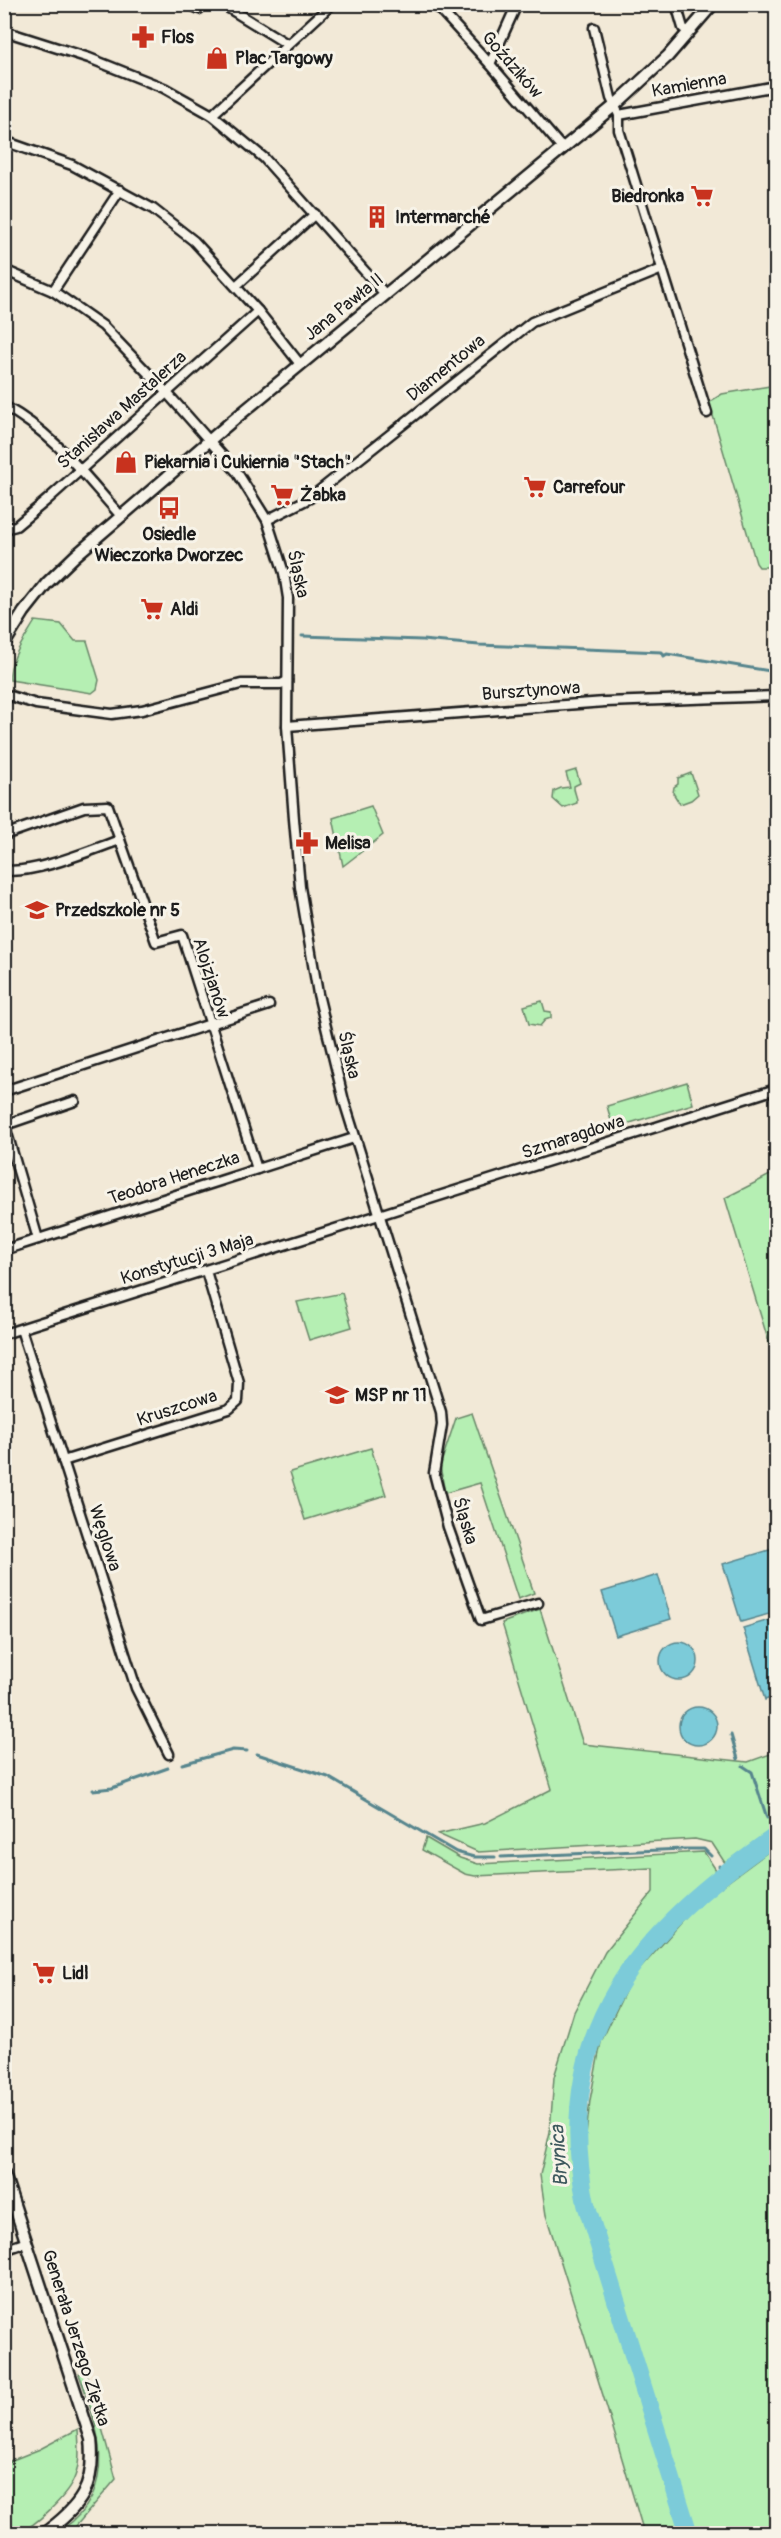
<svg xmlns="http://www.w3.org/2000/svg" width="781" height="2538" font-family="Pangolin,sans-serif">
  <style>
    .green { fill: #b5efb3; stroke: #688668; stroke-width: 1.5 }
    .water { fill: #7ccbd9; stroke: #56858d; stroke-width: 1.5 }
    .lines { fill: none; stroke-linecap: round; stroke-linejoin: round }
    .stream { stroke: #56858d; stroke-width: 3 }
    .river { stroke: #7ccbd9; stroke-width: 18 }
    .minor-casing { stroke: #1c1c1c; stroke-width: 13 }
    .tertiary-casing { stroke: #1c1c1c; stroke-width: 15 }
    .minor { stroke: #f7f3e8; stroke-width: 8 }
    .tertiary { stroke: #f7f3e8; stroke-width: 10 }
    .labels { text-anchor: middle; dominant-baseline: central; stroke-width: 6; stroke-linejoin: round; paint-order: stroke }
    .poi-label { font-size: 18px; font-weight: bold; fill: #1c1c1c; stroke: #f7f3e8; text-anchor: start }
    .street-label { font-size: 18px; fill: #1c1c1c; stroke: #f7f3e8 }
    .water-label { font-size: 20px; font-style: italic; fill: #3e595e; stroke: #f7f3e8 }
  </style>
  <rect width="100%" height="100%" fill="#f2e9d7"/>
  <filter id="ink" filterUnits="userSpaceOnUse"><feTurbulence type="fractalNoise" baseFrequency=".0167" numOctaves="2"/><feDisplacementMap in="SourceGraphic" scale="12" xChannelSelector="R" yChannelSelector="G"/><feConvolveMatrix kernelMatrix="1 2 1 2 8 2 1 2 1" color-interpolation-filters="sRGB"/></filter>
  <g filter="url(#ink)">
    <g class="green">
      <path d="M776,385V567H759L756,563L709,402L722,394Z"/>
      <path d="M35,621L61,624L75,641H87L99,680L97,689L92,693L10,680C8,660 26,637 35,621Z"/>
      <path d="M576,770L580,783L574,786C573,792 578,796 577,803L563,808L553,799L554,791L561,788L570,787L566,773Z"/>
      <path d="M691,773L698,794L691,800L680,804L673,793L674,787L678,784V778Z"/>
      <path d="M371,806L383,835L343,866L333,818Z"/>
      <path d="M542,1001L545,1011L551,1012V1018L545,1020L540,1026L529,1024L524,1006Z"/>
      <path d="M687,1082L693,1104L613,1128L607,1106Z"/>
      <path d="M776,1172V1366L725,1198Z"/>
      <path d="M342,1293L352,1327L309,1340L297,1302Z"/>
      <path d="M472,1413L534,1593L518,1599L480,1483L445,1493L440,1466L456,1418Z"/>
      <path d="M371,1448L386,1495L305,1520L290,1472Z"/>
      <path d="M540,1609L583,1744L748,1762L776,1752V1826L725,1863L712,1843L695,1839L478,1852L438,1834L485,1823L552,1789L502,1623Z"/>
      <path d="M426,1838L460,1858L478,1864L704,1852L716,1870L651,1934L630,1960L597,2018L578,2084L574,2159L583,2216L684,2533H644L607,2408L546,2215L540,2175L550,2132L554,2077L574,2012L605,1952L653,1892V1868L475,1876L465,1874L422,1850Z"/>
      <path d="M776,1846V2533H695L591,2194L584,2153L590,2100L601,2042L631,1979L698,1904Z"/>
      <path d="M86,2370L116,2479L70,2533L64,2528C120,2489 98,2426 79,2374Z"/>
      <path d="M78,2429C79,2447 81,2465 73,2481C66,2497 35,2526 19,2533C15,2534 9,2533 5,2533V2463L40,2449Z"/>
    </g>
    <g class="water">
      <path d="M776,1548V1612L741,1622L723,1564Z"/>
      <path d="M658,1575L671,1619L616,1636L602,1592Z"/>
      <path d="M776,1618V1696L765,1700L743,1628Z"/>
      <circle cx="679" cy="1661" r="19"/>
      <circle cx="698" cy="1726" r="19"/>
    </g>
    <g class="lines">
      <g class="stream">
        <path d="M302,636L422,640L479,645L662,652L664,656L667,654L776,672"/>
        <path d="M731,1735L738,1759"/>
        <path d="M257,1754L328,1777L456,1852L474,1857H495"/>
        <path d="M182,1764L233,1750L247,1751"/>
        <path d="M743,1766L752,1772L767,1818"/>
        <path d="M93,1790L112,1788L168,1768"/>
        <path d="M774,1829L776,1833"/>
        <path d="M501,1857L683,1849H704L711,1856"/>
        <path d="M719,1866L725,1874"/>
      </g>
      <path class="river" d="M689,2534L586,2204C550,2029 641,1929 776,1836"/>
      <g class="minor-casing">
        <g id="minor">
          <path d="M189,4L199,9L201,4"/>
          <path d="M222,4L287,44"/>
          <path d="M435,4L490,64L563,149"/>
          <path d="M676,4L683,28L689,32"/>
          <path d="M594,28L611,98L619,115L776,86"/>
          <path d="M4,31L89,58L164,88L212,115L264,158L385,294"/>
          <path d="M490,64L517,4"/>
          <path d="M212,115L332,4"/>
          <path d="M619,115V130L707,413"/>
          <path d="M4,141L72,165L153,209L194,241L258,311L300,364"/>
          <path d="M4,270L53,291L103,326L167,393L237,472L267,520L284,573L288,598L287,726L294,819L300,887L318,994L344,1101L441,1412L442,1425L434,1473L448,1527L481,1620L538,1603"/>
          <path d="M236,286L315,214"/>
          <path d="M53,291L120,190"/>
          <path d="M4,406C55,434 83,474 121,516"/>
          <path d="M267,520L310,498L532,322L662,269"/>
          <path d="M4,529L16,526L47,500L258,311"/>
          <path d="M4,694L36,704L112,714L142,710L241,684H281L287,681"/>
          <path d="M287,726L605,702L776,696"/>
          <path d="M4,835L84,807L108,806L120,840"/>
          <path d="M4,870C33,875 91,850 120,840L156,942L182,935L257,1169"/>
          <path d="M4,1091L269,1005"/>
          <path d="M4,1123L38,1239"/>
          <path d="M5,1125L75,1101"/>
          <path d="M4,1250L354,1138"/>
          <path d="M21,1329L136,1688L169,1754"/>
          <path d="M4,1334L776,1089"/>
          <path d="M63,1461L229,1409L238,1401L239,1383L206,1271"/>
          <path d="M4,2250L27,2242"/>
        </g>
      </g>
      <g class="tertiary-casing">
        <g id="tertiary">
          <path d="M4,644L24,612L47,583L75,556L231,422L614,106L668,56L713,4"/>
          <path d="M4,2174L91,2439C96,2486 81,2507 43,2534"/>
        </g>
      </g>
      <use href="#minor" class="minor"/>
      <use href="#tertiary" class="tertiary"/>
    </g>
  </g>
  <defs>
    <g id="pharmacy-bare" transform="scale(1.8)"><path d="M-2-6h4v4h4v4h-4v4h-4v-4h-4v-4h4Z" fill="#c8321e" stroke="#f7f3e8" stroke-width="2.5" paint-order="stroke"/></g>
    <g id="shop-bare" transform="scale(1.8)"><path d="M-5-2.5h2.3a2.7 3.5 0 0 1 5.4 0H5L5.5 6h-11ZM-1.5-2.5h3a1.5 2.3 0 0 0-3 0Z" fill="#c8321e" stroke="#f7f3e8" stroke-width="2.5" paint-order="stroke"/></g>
    <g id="supermarket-bare" transform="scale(1.8)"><path d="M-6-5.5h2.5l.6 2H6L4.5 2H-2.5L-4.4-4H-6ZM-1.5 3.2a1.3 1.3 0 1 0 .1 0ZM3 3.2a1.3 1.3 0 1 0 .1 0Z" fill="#c8321e" stroke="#f7f3e8" stroke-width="2.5" paint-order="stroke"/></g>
    <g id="building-bare" transform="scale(1.8)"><path d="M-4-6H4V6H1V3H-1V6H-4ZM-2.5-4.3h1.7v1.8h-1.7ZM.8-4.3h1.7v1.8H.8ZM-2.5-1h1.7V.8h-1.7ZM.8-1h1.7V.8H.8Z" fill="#c8321e" stroke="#f7f3e8" stroke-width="2.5" paint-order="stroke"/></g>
    <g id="bus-bare" transform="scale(1.8)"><path d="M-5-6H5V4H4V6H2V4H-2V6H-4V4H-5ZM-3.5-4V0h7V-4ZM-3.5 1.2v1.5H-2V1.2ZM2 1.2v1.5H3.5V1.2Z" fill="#c8321e" stroke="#f7f3e8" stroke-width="2.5" paint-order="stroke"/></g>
    <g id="school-bare" transform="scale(1.8)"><path d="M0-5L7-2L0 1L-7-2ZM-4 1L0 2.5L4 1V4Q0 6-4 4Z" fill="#c8321e" stroke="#f7f3e8" stroke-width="2.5" paint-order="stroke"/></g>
  </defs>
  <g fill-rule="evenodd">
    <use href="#pharmacy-bare" x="143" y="37"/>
    <use href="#shop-bare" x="217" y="58"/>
    <use href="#supermarket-bare" x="702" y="196"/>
    <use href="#building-bare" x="377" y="217"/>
    <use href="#shop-bare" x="126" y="462"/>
    <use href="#supermarket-bare" x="535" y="487"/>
    <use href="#supermarket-bare" x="282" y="495"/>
    <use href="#bus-bare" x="169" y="508"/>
    <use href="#supermarket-bare" x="152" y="609"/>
    <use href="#pharmacy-bare" x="307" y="843"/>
    <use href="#school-bare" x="37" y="910"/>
    <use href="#school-bare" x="337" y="1395"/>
    <use href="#supermarket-bare" x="44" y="1973"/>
  </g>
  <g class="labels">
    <g class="poi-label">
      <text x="161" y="37">Flos</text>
      <text x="235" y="58">Plac Targowy</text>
      <text x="684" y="196" text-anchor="end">Biedronka</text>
      <text x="395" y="217">Intermarché</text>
      <text x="144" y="462">Piekarnia i Cukiernia "Stach"</text>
      <text x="553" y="487">Carrefour</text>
      <text x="300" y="495">Żabka</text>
      <text x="169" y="534" text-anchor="middle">Osiedle<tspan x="169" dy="21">Wieczorka Dworzec</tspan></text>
      <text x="170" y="609">Aldi</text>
      <text x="325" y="843">Melisa</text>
      <text x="55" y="910">Przedszkole nr 5</text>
      <text x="355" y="1395">MSP nr 11</text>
      <text x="62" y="1973">Lidl</text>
    </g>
    <g class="street-label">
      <text transform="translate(512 65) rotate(49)">Goździków</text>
      <text transform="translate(689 85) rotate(-10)">Kamienna</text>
      <text transform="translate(344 307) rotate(-39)">Jana Pawła II</text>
      <text transform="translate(446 368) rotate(-39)">Diamentowa</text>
      <text transform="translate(122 410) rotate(-42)">Stanisława Mastalerza</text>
      <text transform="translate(298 574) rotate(78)">Śląska</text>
      <text transform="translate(531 691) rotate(-4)">Bursztynowa</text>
      <text transform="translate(211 978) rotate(72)">Alojzjanów</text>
      <text transform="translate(349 1055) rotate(77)">Śląska</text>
      <text transform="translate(573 1137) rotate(-18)">Szmaragdowa</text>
      <text transform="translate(174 1178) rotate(-18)">Teodora Heneczka</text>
      <text transform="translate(187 1259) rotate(-17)">Konstytucji 3 Maja</text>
      <text transform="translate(177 1408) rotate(-18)">Kruszcowa</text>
      <text transform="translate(465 1521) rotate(73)">Śląska</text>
      <text transform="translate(105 1538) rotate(72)">Węglowa</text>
      <text transform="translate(76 2338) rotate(72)">Generała Jerzego Ziętka</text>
    </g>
    <g class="water-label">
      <text transform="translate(559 2156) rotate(-94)">Brynica</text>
    </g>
  </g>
  <rect width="781" height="2538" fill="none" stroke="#f7f3e8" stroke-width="24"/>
  <rect x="12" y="12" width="757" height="2514" fill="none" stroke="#1c1c1c" stroke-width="2" filter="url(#ink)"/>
</svg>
